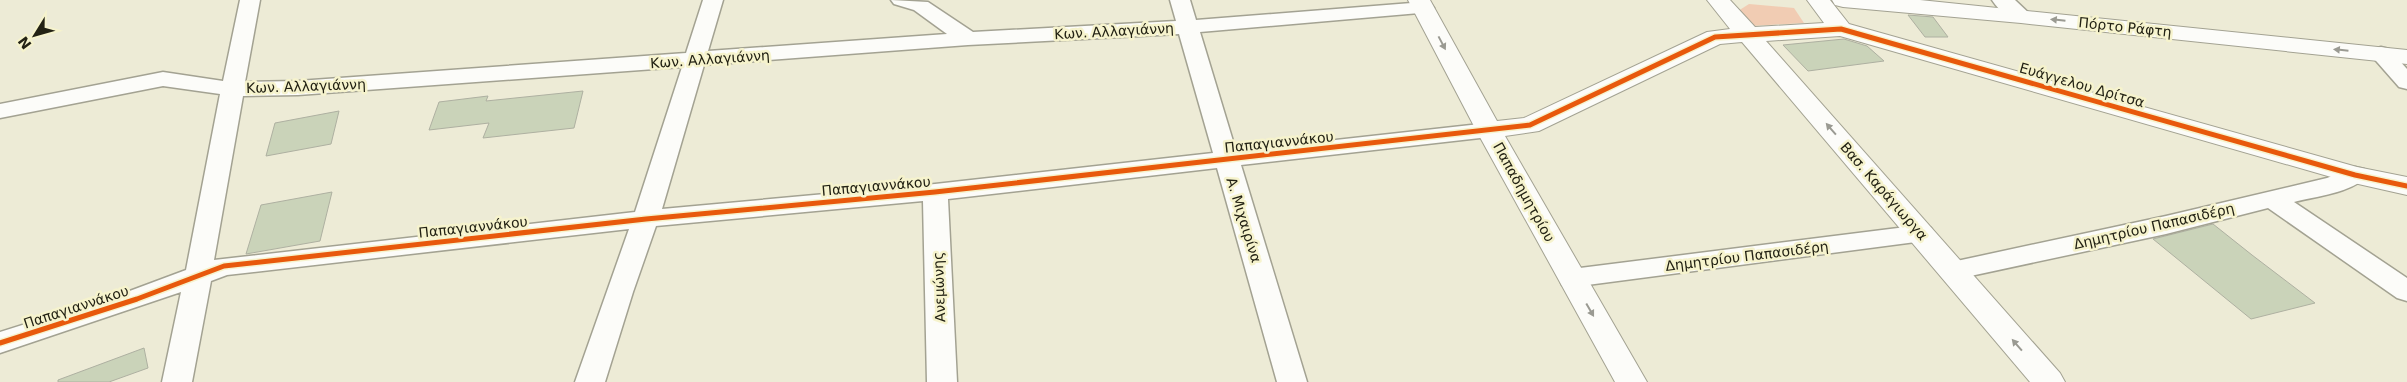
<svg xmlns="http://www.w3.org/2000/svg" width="2407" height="382" font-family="'DejaVu Sans',sans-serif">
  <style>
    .green { fill: #f1ccb3 }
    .building { fill: #cad3b9; stroke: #aeb0a1 }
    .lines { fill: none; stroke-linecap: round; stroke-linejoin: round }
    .street-casing { stroke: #a3a292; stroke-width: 3 }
    .secondary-casing { stroke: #a3a292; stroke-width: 2 }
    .street { fill: #fcfcf9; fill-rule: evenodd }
    .secondary { fill: #fcfcf9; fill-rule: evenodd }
    .cycleway-casing { stroke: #f6f3cd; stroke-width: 8 }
    .cycleway { stroke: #e8590c; stroke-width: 5 }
    .oneway { fill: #9a9a92 }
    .labels { text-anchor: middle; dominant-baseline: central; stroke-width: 5; stroke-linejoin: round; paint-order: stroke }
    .street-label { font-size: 14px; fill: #232214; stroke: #f6f3cd }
  </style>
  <rect width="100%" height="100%" fill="#edebd6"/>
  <path class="green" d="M1749,4L1794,8L1804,23L1751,26L1738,11Z"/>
  <g class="building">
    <path d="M1908,15L1933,17L1948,37H1925Z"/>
    <path d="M1844,39L1867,46L1884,61L1808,71L1783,45Z"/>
    <path d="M583,91L574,128L483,138L489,123L429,130L439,102L488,96L486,101Z"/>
    <path d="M339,111L331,144L266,156L275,123Z"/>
    <path d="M332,192L320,241L246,254L261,205Z"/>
    <path d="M2213,224L2252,255L2315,303L2251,319L2153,239Z"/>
    <path d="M144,348L148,368L109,382H58V380Z"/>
  </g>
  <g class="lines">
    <g class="street-casing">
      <g id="street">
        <path d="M240,0H260L245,82L298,81L686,53L703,0H723L708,51L947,34L914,10L894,4L891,0L928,2L973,32L1176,21L1170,0H1190L1196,20L1424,2L1431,4L1434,8L1431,12L1200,32L1236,151L1489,123L1497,125L1501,130L1497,135L1489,137L1241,165L1307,382H1277L1217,168L948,199L957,382H927L923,201L656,226L633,292L605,382H575L629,229L227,275L211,281L192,382H162L181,292L0,353V332L127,292L186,270L220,94L163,86L0,118V104L163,72L223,81ZM1179,34L1213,153L935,184L662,209L704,65L968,45ZM682,67L635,212L214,260L243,96L298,95Z"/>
        <path d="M1992,0H2015L2032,16L2028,20C2014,24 2000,12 1992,0Z"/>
        <path d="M2381,47L2389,49L2407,69V89L2399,87L2370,54L2373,49Z"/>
        <path d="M2355,167L2364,169L2367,175C2356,192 2313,197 2294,202L2407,278V301L2397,298L2268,208L2166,234L1952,280L1943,278L1939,271L1943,264L1952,262L2166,216L2327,178Z"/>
        <path d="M1922,225L1931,228L1935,234L1931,240L1572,287L1562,285L1559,278L1562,271L1572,269Z"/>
      </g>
    </g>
    <g class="secondary-casing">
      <g id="secondary">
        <path d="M1408,0H1430L1497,121L1524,118L1707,32L1730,29L1707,0H1730L1755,27L1824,23L1807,0H1830L1849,24L2357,167L2407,177V195L2345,181L1840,36L1766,41L2060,373L2065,382H2030L1742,42L1720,44L1539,131L1505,136L1647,382H1615L1476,130Z"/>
        <path d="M1832,0H1920L2407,50V64L2021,23L1843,7L1835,5Z"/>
      </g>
    </g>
    <use href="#street" class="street"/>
    <use href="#secondary" class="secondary"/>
    <g class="cycleway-casing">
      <path id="cycleway" d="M0,343L137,299L224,266L646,219L935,192L1530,125L1715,37L1841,29L2355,175L2407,186"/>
    </g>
    <use href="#cycleway" class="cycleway"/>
  </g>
  <defs><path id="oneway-solid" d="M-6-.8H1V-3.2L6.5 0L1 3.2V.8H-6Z" transform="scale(1.25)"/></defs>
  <g class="oneway">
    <use href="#oneway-solid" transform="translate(2058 20) rotate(-174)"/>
    <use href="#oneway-solid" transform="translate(1442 43) rotate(62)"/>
    <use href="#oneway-solid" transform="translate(2341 50) rotate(-174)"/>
    <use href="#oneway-solid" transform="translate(1831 129) rotate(-131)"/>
    <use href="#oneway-solid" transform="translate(1590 310) rotate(60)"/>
    <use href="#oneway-solid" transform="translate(2017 345) rotate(-131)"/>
  </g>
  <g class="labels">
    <g class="street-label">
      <text transform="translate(2125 27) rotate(6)">Πόρτο Ράφτη</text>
      <text transform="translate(1114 31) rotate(-3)">Κων. Αλλαγιάννη</text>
      <text transform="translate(710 59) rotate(-4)">Κων. Αλλαγιάννη</text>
      <text transform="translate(2082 85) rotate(16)">Ευάγγελου Δρίτσα</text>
      <text transform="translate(306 86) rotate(-2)">Κων. Αλλαγιάννη</text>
      <text transform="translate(1279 142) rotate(-6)">Παπαγιαννάκου</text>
      <text transform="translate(876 186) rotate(-5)">Παπαγιαννάκου</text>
      <text transform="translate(1884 191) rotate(49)">Βασ. Καράγιωργα</text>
      <text transform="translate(1524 192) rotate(61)">Παπαδημητρίου</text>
      <text transform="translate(1244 220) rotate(73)">Α. Μιχαιρίνα</text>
      <text transform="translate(2154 226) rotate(-13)">Δημητρίου Παπασιδέρη</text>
      <text transform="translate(473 227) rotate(-6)">Παπαγιαννάκου</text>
      <text transform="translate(1747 256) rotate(-7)">Δημητρίου Παπασιδέρη</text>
      <text transform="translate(939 287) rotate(-92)">Ανεμώνης</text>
      <text transform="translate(76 307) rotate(-18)">Παπαγιαννάκου</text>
    </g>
  </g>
  <g transform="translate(35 35) rotate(233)" stroke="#f6f3cd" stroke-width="4" paint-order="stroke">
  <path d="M0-4L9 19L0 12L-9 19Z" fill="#232214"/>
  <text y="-8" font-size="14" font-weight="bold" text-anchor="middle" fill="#232214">N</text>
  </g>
</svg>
